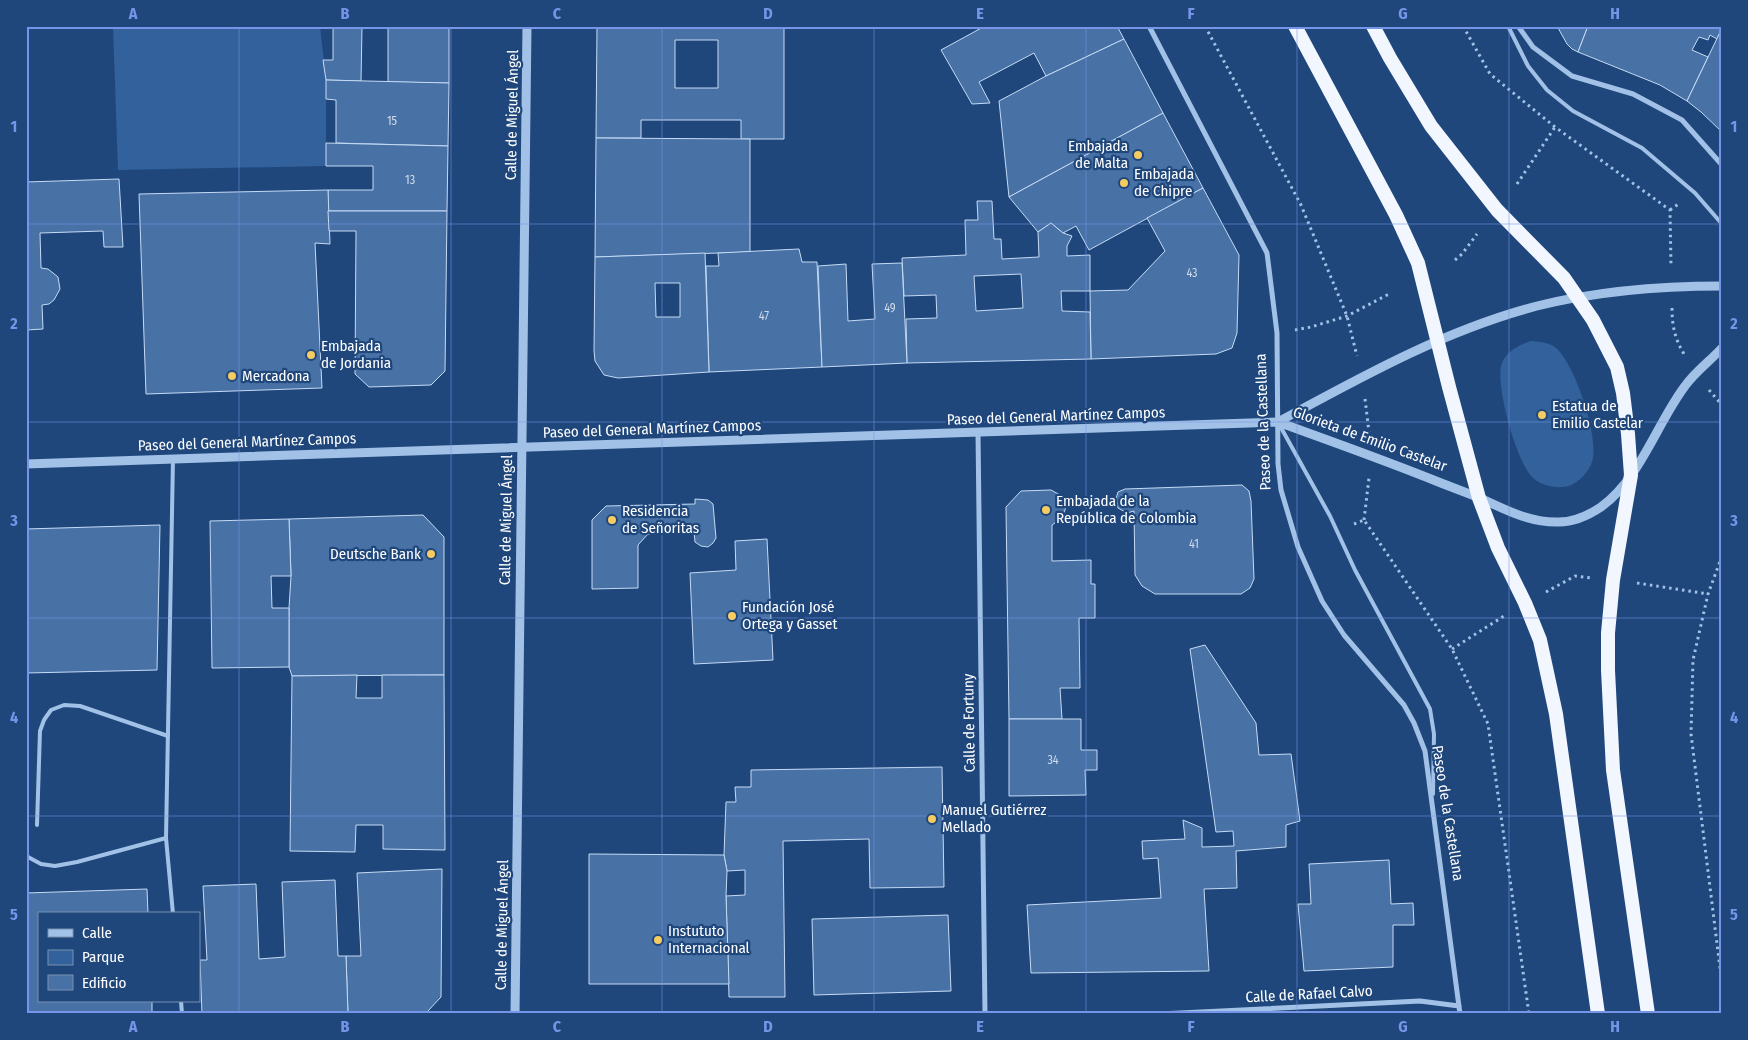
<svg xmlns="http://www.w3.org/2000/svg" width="1748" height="1040" font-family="'Fira Sans Condensed',sans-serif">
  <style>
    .green { fill: #32619b }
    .building { fill: #4871a6; stroke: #c5dbf5; fill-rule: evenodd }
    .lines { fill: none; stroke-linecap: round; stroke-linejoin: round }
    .path { stroke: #a2c1e7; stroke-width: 3; stroke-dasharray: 2.5 4; stroke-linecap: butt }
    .service { stroke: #a2c1e7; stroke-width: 4 }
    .minor { stroke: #a2c1e7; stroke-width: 5 }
    .tertiary { stroke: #a2c1e7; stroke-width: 9 }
    .trunk { stroke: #f2f6fe; stroke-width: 14 }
    .grid { fill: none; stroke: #7795e8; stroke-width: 1; stroke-opacity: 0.55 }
    .poi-dot { fill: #f5cb62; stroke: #1f477c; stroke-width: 2 }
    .labels { text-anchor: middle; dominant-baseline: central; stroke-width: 4.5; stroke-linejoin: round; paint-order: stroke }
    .number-label { font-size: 12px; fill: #d1dce9 }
    .street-label { font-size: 15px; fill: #fff; stroke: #1f477c }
    .poi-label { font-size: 15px; fill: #fff; stroke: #1f477c; text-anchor: start }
    .neatline { fill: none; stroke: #7795e8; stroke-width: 2 }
    .grid-label { font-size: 16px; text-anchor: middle; font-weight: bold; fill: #7795e8 }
  </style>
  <rect width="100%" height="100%" fill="#1f477c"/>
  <g class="green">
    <path d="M113,26H320L326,80V166L118,170Z"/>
    <path d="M1531,341C1540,342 1549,342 1556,348C1575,364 1600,439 1592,462C1588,473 1579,482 1569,486C1557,489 1542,486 1533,478C1517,464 1494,383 1502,363C1507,351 1519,345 1531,341Z"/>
  </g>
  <g class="building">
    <path d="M333,26H449V83L388,82V28L362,27L361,81L326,80L323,60H333Z"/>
    <path d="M597,26H784V139H741V120H641V138H596ZM675,40H718V88H675Z"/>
    <path d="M985,26H1117L1124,39L1046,76L1034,53L979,82L990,103L972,104L941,50Z"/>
    <path d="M1557,26H1588L1578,52L1572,49L1567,44Z"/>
    <path d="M1588,26H1722V28L1717,39L1710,35L1708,40L1699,37L1692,50L1708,57L1687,101L1660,85L1578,52Z"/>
    <path d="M1722,28V132L1701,112L1687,101Z"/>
    <path d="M1124,39L1163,113L1009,197L999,101L1046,76Z"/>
    <path d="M326,80L449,83L448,146L336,143V100L326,99Z"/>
    <path d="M1163,113L1203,188L1089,250L1076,226L1063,233L1051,223L1038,232L1009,197Z"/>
    <path d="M596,138L750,139V252L595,257Z"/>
    <path d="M326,143L448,146L447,211H328V190H373V166H326Z"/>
    <path d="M119,179L123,247H104L103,231L40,233L41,268L48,269L58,277L60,289L54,300L49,304L42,305L43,329L26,330V182Z"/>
    <path d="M1203,188L1239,255L1237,333L1232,348L1216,354L1091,359L1090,291L1128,290L1165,251L1147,218Z"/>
    <path d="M328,190L330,244L315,243L322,388L146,394L139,194Z"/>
    <path d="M977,201H992L994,239H1001L1002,259L1039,257L1038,232L1051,223L1063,233L1072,236L1067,246V256L1090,255V291H1061L1062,311L1090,312L1091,359L907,363L906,319L937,318L936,295L904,296L902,258L966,255L965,220H978ZM1021,274L1023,308L976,311L974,276Z"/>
    <path d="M328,211H447L445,371L431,385L369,387L355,374L356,231H329Z"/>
    <path d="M799,249L802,262H817L822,367L709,372L706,266H719L718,253Z"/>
    <path d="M705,253L709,372L618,378L604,375L595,361L594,351L595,257ZM655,283H680V317H656Z"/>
    <path d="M902,263L907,363L822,367L818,266L846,264L848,321L875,319L872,264Z"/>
    <path d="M1242,485L1249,491L1251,501L1254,579L1250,588L1241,594H1155L1142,586L1135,575L1134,511L1127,513L1118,508L1116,499L1118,492L1125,489Z"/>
    <path d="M1051,490L1062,496L1066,507L1062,518L1052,525V561L1091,560V584H1095V618H1079L1080,688H1060L1062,719H1009L1006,507L1021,491Z"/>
    <path d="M695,499L708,500L713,504L716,538L713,543L708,547L701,546L695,542L694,532L648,534L638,545V588L592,589V520L606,506L695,504Z"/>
    <path d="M423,515L444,537V675L292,676L289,667V608L291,576L289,519Z"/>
    <path d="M289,519L291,576H271L272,608H289V667L212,668L210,521Z"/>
    <path d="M160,525L157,670L26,673V529Z"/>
    <path d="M767,539L773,660L694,664L690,573L736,570L735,541Z"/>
    <path d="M1205,645L1256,723L1259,755L1291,754L1300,821L1286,825V847L1236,851L1237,888L1204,889L1209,971L1031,973L1027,905L1161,898L1158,858L1143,859L1142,841L1185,839L1183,820L1202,828V847L1234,846L1233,831L1216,832L1190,649Z"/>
    <path d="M357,675L356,698H382V675H444L445,850L383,849V825H356L355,852L290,851L292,676Z"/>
    <path d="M1009,719H1081V750H1097V770H1085L1086,795L1009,796Z"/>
    <path d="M942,767L944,887L870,888L869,839L783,841L785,997H729L726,896L745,895V870L727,871L724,855L726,802H736L735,787H751V770Z"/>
    <path d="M589,854L724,855L727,871L726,896L729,984H589Z"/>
    <path d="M1389,860L1391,904L1413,903L1414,925H1393V967L1304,971L1298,904H1311L1309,864Z"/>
    <path d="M442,869L441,997L427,1012L348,1014L346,956H361L357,873Z"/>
    <path d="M335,880L338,956H346L348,1014H202L200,960H207L203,886L256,884L259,959L285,957L282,882Z"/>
    <path d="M147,889L148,914H39V1001H152V1014H26V893Z"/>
    <path d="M948,915L951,991L814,995L812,919Z"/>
  </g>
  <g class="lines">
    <g class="path">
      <path d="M1205,26L1301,205L1347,316L1357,356"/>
      <path d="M1463,26L1490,74L1555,127L1670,210L1671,267"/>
      <path d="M1517,184L1555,127"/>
      <path d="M1670,210L1680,203"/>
      <path d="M1455,260L1462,254L1477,234"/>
      <path d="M1672,308C1672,326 1675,339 1684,354"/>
      <path d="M1295,330L1311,327L1347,316L1389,294"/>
      <path d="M1709,390L1722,405"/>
      <path d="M1365,399L1369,432"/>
      <path d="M1364,520L1369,478"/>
      <path d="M1354,524L1364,520L1452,649L1488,724L1529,1014"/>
      <path d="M1722,556L1708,594L1693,660L1691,734L1722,984"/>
      <path d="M1637,583L1708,594"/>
      <path d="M1546,592L1575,576L1591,578"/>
      <path d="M1452,649L1504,616"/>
    </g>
    <g class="service">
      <path d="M1508,26L1528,66L1547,90L1573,111L1642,148L1695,193L1722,224"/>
      <path d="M1279,424L1330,516L1355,570L1430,709L1434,734L1433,794"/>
      <path d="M37,825L40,731L44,720L51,710L64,705L80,706L168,736"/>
      <path d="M26,853L28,857L41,864L55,866L77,862L166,838"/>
      <path d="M173,914L166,838L173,459"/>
      <path d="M181,1001L182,1014"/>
    </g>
    <g class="minor">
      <path d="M1149,26L1267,253L1277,333L1278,464L1281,490L1298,547L1322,601L1344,635L1404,705L1414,723L1425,751L1460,1014"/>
      <path d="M1518,26L1533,47L1572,76L1633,94L1682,120L1722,165"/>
      <path d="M978,432L985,1014"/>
      <path d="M1160,1014L1420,1001L1459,1006"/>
    </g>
    <g class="tertiary">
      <path d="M1278,422C1361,377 1445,330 1537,306C1597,291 1660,286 1722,286"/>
      <path d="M26,464L1278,422C1333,442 1387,461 1441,483C1454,488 1467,493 1480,498C1506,510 1530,523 1559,522C1574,522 1589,515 1601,507C1640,479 1657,423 1685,386C1695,372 1710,361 1722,348"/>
      <path d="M515,1014L527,26"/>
    </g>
    <g class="trunk">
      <path d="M1295,26L1396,215L1418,263L1449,387L1479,498L1498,548L1525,603L1540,640L1556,714L1598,1014"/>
      <path d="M1373,26L1390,58L1431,126L1497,210L1564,278L1593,320L1617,367L1623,393L1628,434L1631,475L1613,580L1608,633V670L1613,770L1648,1014"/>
    </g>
  </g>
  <path class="grid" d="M239,26V1014M451,26V1014M662,26V1014M874,26V1014M1086,26V1014M1297,26V1014M1509,26V1014M26,224H1722M26,422H1722M26,618H1722M26,816H1722"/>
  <g class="poi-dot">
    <circle cx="1138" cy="155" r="5"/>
    <circle cx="1124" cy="183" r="5"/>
    <circle cx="311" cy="355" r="5"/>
    <circle cx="232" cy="376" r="5"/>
    <circle cx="1542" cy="415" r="5"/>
    <circle cx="1046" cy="510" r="5"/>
    <circle cx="612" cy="520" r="5"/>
    <circle cx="431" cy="554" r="5"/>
    <circle cx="732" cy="616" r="5"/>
    <circle cx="932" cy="819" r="5"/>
    <circle cx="658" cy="940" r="5"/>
  </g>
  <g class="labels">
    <g class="number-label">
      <text x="392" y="121">15</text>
      <text x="410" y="180">13</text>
      <text x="1192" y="273">43</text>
      <text x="890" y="308">49</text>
      <text x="764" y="316">47</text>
      <text x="1194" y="544">41</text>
      <text x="1053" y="760">34</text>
    </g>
    <g class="street-label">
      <text transform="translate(512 115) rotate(-89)">Calle de Miguel Ángel</text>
      <text transform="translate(1056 416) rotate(-2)">Paseo del General Martínez Campos</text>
      <text transform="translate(1263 422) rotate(-92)">Paseo de la Castellana</text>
      <text transform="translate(652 429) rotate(-2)">Paseo del General Martínez Campos</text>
      <text transform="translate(1370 439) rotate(20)">Glorieta de Emilio Castelar</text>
      <text transform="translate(247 442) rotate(-2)">Paseo del General Martínez Campos</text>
      <text transform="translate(506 520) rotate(-89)">Calle de Miguel Ángel</text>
      <text transform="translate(969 723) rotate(-91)">Calle de Fortuny</text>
      <text transform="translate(1448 813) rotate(81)">Paseo de la Castellana</text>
      <text transform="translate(502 925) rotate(-89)">Calle de Miguel Ángel</text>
      <text transform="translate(1309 994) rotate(-3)">Calle de Rafael Calvo</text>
    </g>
    <g class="poi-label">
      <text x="1128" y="146" text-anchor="end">Embajada<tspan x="1128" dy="17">de Malta</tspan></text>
      <text x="1134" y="174">Embajada<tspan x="1134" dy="17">de Chipre</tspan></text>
      <text x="321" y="346">Embajada<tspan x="321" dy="17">de Jordania</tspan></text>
      <text x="242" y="376">Mercadona</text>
      <text x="1552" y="406">Estatua de<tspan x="1552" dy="17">Emilio Castelar</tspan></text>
      <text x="1056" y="501">Embajada de la<tspan x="1056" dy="17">República de Colombia</tspan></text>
      <text x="622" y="511">Residencia<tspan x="622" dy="17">de Señoritas</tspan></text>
      <text x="421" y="554" text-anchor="end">Deutsche Bank</text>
      <text x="742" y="607">Fundación José<tspan x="742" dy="17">Ortega y Gasset</tspan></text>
      <text x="942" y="810">Manuel Gutiérrez<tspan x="942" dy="17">Mellado</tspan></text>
      <text x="668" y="931">Instututo<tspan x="668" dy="17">Internacional</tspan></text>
    </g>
  </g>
  <rect width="1748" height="1040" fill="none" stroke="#1f477c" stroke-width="55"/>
  <rect x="38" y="912" width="162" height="90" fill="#1f477c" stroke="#7991b0"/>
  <rect x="48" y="929" width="25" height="8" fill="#a2c1e7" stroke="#7991b0"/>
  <text x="82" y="938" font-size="15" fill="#ffffff">Calle</text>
  <rect x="48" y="950" width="25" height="15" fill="#32619b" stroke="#7991b0"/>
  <text x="82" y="962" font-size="15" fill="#ffffff">Parque</text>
  <rect x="48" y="975" width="25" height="15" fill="#4871a6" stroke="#7991b0"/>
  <text x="82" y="988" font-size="15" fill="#ffffff">Edificio</text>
  <rect x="28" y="28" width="1692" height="984" class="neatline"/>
  <g class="grid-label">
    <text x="133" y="19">A</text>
    <text x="345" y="19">B</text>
    <text x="557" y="19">C</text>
    <text x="768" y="19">D</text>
    <text x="980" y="19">E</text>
    <text x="1191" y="19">F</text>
    <text x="1403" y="19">G</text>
    <text x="1615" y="19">H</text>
    <text x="14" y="132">1</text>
    <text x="1734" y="132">1</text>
    <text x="14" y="329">2</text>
    <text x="1734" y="329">2</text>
    <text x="14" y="526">3</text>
    <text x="1734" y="526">3</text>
    <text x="14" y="723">4</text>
    <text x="1734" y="723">4</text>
    <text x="14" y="920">5</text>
    <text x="1734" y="920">5</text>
    <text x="133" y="1032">A</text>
    <text x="345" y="1032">B</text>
    <text x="557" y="1032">C</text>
    <text x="768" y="1032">D</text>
    <text x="980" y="1032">E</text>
    <text x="1191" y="1032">F</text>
    <text x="1403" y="1032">G</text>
    <text x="1615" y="1032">H</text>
  </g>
</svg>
